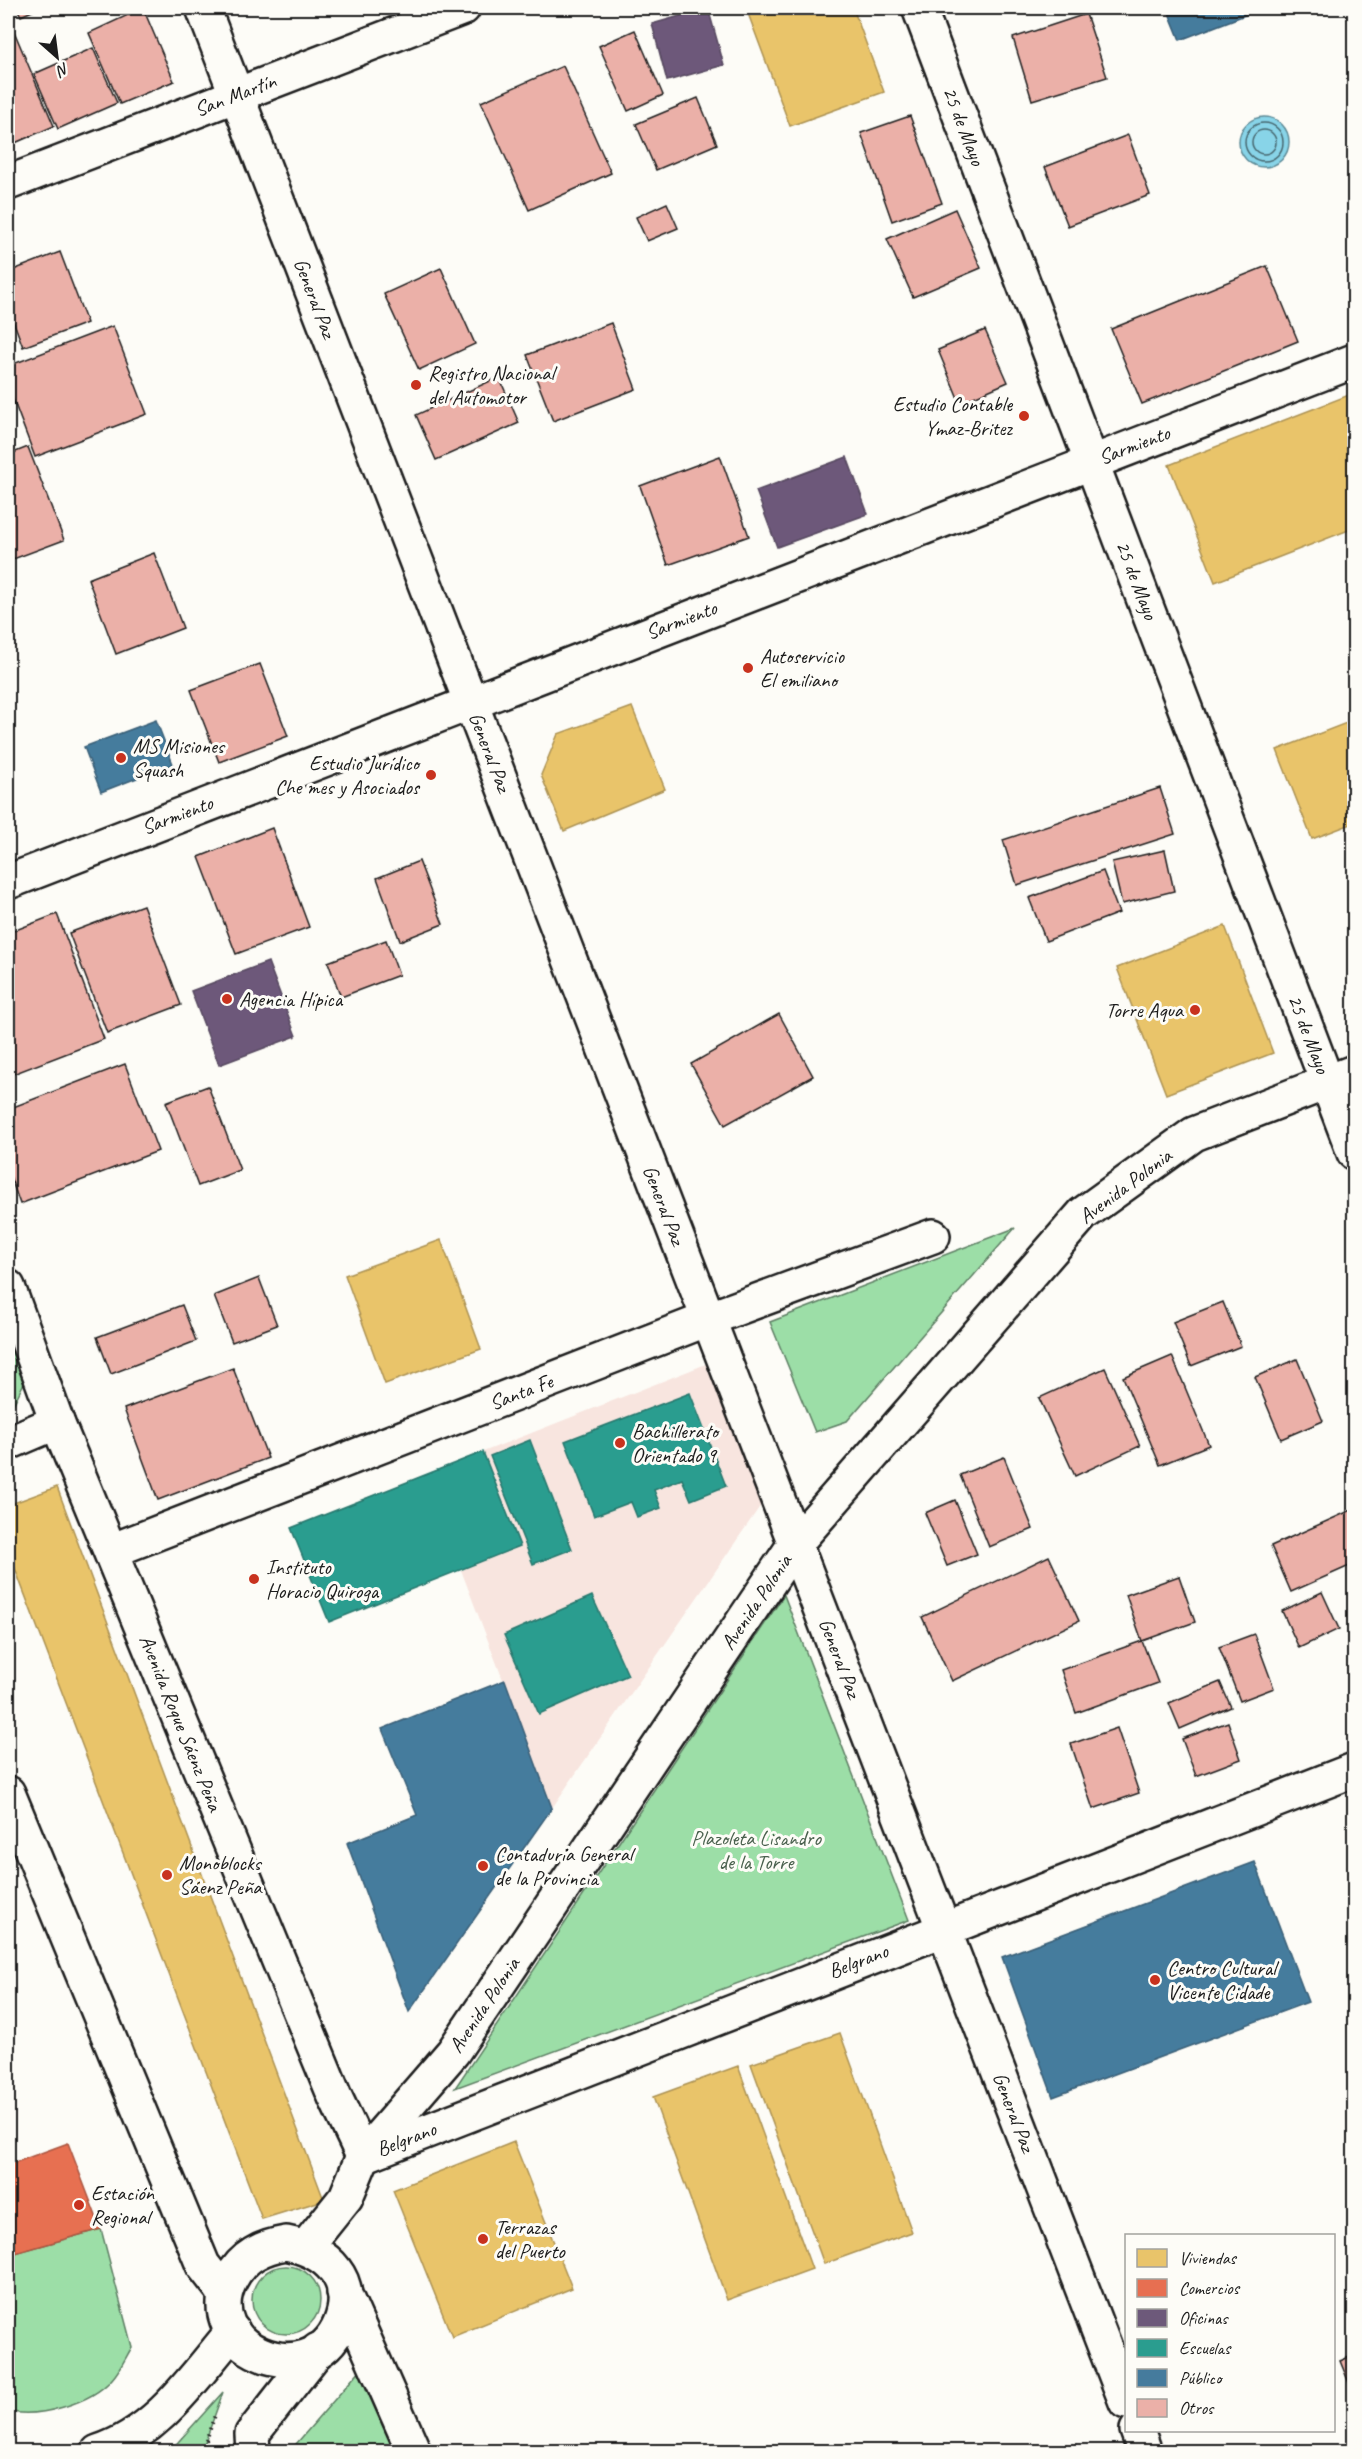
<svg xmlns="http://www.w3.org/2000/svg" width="1362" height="2459" font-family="Caveat,sans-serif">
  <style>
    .built { fill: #f8e5df }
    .green { fill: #9cdea7; stroke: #5c7d62; stroke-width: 1.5 }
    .water { fill: #88d4e8; stroke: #5d8a96; stroke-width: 1.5 }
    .homes { fill: #e9c46a; stroke: #ac9253; stroke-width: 1.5 }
    .shops { fill: #e76f51; stroke: #aa5641; stroke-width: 1.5 }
    .offices { fill: #6d597a; stroke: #55475e; stroke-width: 1.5 }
    .schools { fill: #2a9d8f; stroke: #26766c; stroke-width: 1.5 }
    .public { fill: #457b9d; stroke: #395e76; stroke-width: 1.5 }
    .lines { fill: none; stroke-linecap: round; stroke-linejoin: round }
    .shore { stroke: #47666e; stroke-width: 1.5 }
    .building { fill: #ebb0a8; stroke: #1c1c1c; stroke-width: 1.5 }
    .minor-casing { stroke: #1c1c1c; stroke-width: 38 }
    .secondary-casing { stroke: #1c1c1c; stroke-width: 38 }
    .path { stroke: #1c1c1c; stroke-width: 4; stroke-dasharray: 1.5 4.5; stroke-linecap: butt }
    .minor { stroke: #fdfcf7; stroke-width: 33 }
    .secondary { stroke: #fdfcf7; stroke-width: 33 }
    .poi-dot { fill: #c8321e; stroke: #fdfcf7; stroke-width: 2 }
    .labels { text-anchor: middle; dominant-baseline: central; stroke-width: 6; stroke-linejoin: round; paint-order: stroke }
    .street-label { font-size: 21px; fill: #1c1c1c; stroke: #fdfcf7 }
    .poi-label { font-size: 21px; fill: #1c1c1c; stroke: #fdfcf7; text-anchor: start }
    .park-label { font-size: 21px; fill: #49604d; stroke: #fdfcf7 }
  </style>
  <rect width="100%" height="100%" fill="#fdfcf7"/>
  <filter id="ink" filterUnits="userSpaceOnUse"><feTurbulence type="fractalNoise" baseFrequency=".0167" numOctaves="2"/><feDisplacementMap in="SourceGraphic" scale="12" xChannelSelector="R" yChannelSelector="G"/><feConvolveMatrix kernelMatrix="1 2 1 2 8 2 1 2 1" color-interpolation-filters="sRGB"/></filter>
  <g filter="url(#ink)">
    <path class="built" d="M706,1364L761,1505L552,1808L461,1570L520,1546L483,1452Z"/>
    <g class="green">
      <path d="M1015,1228L847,1421L815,1432L770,1322Z"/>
      <path d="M8,1342L24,1383L8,1415Z"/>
      <path d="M784,1595L909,1920L455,2088Z"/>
      <path d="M101,2229L132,2347C126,2357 120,2370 112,2379C92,2403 37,2419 8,2411V2255Z"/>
      <circle cx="286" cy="2300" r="34"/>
      <path d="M362,2368L398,2451H290Z"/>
      <path d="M223,2392L202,2451H170Z"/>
    </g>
    <circle class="water" cx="1264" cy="142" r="25"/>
    <g class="homes">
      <path d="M746,8H853L884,92L790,126Z"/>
      <path d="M1354,393V528L1215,582L1169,465Z"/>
      <path d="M632,707L665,789L564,831L541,775L558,734Z"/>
      <path d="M1354,720V823L1312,839L1277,750Z"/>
      <path d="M1225,926L1273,1053L1166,1094L1117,968Z"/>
      <path d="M441,1240L481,1349L385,1384L345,1275Z"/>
      <path d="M57,1487L324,2200L262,2219L8,1550V1505Z"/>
      <path d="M840,2033L912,2232L824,2264L751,2064Z"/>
      <path d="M738,2066L812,2269L727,2300L653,2097Z"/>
      <path d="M514,2142L572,2288L452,2337L393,2190Z"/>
    </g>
    <path class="shops" d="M68,2143L101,2229L8,2255V2165Z"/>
    <g class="offices">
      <path d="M708,8L724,65L667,81L652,24Z"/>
      <path d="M847,457L868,514L777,547L756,491Z"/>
      <path d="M268,962L296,1036L219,1065L191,991Z"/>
    </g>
    <g class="schools">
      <path d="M690,1393L726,1486L691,1500L682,1479L654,1490L661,1508L637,1517L631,1502L594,1516L565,1441Z"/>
      <path d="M530,1440L572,1549L533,1564L490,1456Z"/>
      <path d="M483,1452L520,1546L329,1622L291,1528Z"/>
      <path d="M592,1596L628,1675L539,1714L504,1635Z"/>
    </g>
    <g class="public">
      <path d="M1167,8H1263L1180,40Z"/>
      <path d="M156,720L173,764L101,792L84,747Z"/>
      <path d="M505,1680L552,1808L409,2012L347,1843L417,1815L382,1729Z"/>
      <path d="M1255,1862L1308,2002L1053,2097L1002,1957Z"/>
    </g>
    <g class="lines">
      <g class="shore">
        <circle cx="1264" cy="142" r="19"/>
        <circle cx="1264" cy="142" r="12"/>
      </g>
    </g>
    <g class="building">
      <path d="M17,8H39L21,16Z"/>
      <path d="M143,8L174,81L120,104L89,33Z"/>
      <path d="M1086,14L1107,77L1032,100L1013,38Z"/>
      <path d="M8,17L54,126L8,146Z"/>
      <path d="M635,30L663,95L628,111L599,46Z"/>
      <path d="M93,48L117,103L58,129L34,74Z"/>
      <path d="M563,66L611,173L529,210L481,102Z"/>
      <path d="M698,98L717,144L656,170L636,124Z"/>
      <path d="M910,116L942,203L892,221L861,133Z"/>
      <path d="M1128,135L1150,195L1068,226L1045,167Z"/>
      <path d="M667,203L678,228L647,241L636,217Z"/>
      <path d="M955,209L981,268L913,297L887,239Z"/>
      <path d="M60,252L87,323L23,347L8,307V272Z"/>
      <path d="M1267,266L1298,341L1142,404L1111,329Z"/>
      <path d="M441,268L475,344L419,370L384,294Z"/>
      <path d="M611,323L636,389L553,421L527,355Z"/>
      <path d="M113,326L147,414L35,457L8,386V366Z"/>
      <path d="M985,330L1008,382L960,403L938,350Z"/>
      <path d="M499,377L519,423L436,460L416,415Z"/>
      <path d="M28,447L64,540L8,561V455Z"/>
      <path d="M720,456L749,536L668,565L640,486Z"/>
      <path d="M154,553L183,628L116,654L88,579Z"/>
      <path d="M260,664L288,736L219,762L191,690Z"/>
      <path d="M1160,788L1175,834L1017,885L1003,840Z"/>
      <path d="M272,828L309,927L236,954L199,857Z"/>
      <path d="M1165,850L1174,891L1122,904L1112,862Z"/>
      <path d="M419,861L443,924L400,941L377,878Z"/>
      <path d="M1103,871L1119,913L1046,941L1029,898Z"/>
      <path d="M143,905L181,1005L107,1033L69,933Z"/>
      <path d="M57,914L104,1039L8,1076V933Z"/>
      <path d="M386,940L399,975L341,997L328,962Z"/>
      <path d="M779,1014L813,1076L725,1125L691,1064Z"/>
      <path d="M125,1064L158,1151L20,1204L8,1170V1109Z"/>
      <path d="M208,1086L240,1170L198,1186L166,1102Z"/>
      <path d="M259,1278L277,1325L232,1342L214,1296Z"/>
      <path d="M1223,1302L1241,1346L1191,1366L1173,1322Z"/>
      <path d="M182,1305L196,1341L111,1374L97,1337Z"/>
      <path d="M1172,1356L1209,1445L1160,1465L1123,1377Z"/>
      <path d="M1297,1359L1323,1421L1281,1439L1255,1377Z"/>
      <path d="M233,1368L268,1458L158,1500L124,1409Z"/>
      <path d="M1105,1368L1140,1446L1075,1476L1039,1398Z"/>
      <path d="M1004,1457L1033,1529L989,1547L960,1475Z"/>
      <path d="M955,1500L977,1554L947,1566L925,1513Z"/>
      <path d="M1354,1509V1564L1291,1592L1271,1546Z"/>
      <path d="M1049,1556L1079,1621L952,1681L922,1617Z"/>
      <path d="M1179,1576L1195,1622L1142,1641L1126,1595Z"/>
      <path d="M1322,1592L1339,1629L1299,1648L1282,1611Z"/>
      <path d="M1254,1634L1274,1688L1240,1701L1219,1647Z"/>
      <path d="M1142,1641L1158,1683L1076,1713L1061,1670Z"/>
      <path d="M1220,1682L1231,1707L1180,1729L1169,1703Z"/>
      <path d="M1228,1722L1241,1759L1196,1776L1182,1739Z"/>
      <path d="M1117,1728L1139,1793L1093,1809L1071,1744Z"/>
      <path d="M1354,2355V2395L1340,2361Z"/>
    </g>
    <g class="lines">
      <g class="minor-casing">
        <g id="minor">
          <path d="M203,8L1126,2402"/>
          <path d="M919,8L1354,1153"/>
          <path d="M8,183L463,8"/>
          <path d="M8,882L1354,361"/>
          <path d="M8,1443L57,1422"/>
          <path d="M111,1551L708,1319L933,1236"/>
          <path d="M368,2154L1354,1770"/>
          <path d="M363,2156L453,2052L795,1544L1083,1214L1194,1134L1354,1072"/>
          <path d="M1137,2430L1145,2452"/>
        </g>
      </g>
      <g class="secondary-casing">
        <g id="secondary">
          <path d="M8,1287L57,1422L335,2097L363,2156L346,2197L306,2247"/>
          <path d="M8,1793L203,2265L224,2292"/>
          <path d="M286,2243C327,2251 358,2280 340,2324C310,2396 195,2347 231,2279C243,2256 262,2247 286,2243Z"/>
          <path d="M344,2293L414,2452"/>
          <path d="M98,2452C158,2433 194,2377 233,2331"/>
          <path d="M253,2452L252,2434L318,2350"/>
        </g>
      </g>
      <path class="path" d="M202,2452L215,2415"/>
      <use href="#minor" class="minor"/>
      <use href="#secondary" class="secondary"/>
    </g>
  </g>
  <g class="poi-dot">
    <circle cx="416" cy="385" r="6"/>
    <circle cx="1024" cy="416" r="6"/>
    <circle cx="748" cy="668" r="6"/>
    <circle cx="121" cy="758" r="6"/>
    <circle cx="431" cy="775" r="6"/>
    <circle cx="227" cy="999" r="6"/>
    <circle cx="1195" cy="1010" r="6"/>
    <circle cx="620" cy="1443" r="6"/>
    <circle cx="254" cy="1579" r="6"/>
    <circle cx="483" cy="1866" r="6"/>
    <circle cx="167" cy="1875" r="6"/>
    <circle cx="1155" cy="1980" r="6"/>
    <circle cx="79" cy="2205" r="6"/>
    <circle cx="483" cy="2239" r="6"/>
  </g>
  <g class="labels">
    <g class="street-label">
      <text transform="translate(235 95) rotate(-21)">San Martín</text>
      <text transform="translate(964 126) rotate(69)">25 de Mayo</text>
      <text transform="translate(315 298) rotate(69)">General Paz</text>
      <text transform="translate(1134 445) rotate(-21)">Sarmiento</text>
      <text transform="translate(1137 580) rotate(69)">25 de Mayo</text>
      <text transform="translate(681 620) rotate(-21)">Sarmiento</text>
      <text transform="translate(490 752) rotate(69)">General Paz</text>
      <text transform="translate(177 815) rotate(-21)">Sarmiento</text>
      <text transform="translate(1309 1034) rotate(69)">25 de Mayo</text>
      <text transform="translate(1125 1186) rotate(-37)">Avenida Polonia</text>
      <text transform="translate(664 1205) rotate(69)">General Paz</text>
      <text transform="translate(521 1392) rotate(-21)">Santa Fe</text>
      <text transform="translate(756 1602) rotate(-56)">Avenida Polonia</text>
      <text transform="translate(840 1658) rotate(69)">General Paz</text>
      <text transform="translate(181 1723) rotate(68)">Avenida Roque Sáenz Peña</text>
      <text transform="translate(858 1961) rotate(-21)">Belgrano</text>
      <text transform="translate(484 2005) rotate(-56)">Avenida Polonia</text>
      <text transform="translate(1014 2112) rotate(69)">General Paz</text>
      <text transform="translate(406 2139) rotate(-21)">Belgrano</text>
    </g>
    <g class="poi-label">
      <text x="428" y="373">Registro Nacional<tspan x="428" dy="24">del Automotor</tspan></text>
      <text x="1012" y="404" text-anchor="end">Estudio Contable<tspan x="1012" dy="24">Ymaz-Britez</tspan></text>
      <text x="760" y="656">Autoservicio<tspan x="760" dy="24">El emiliano</tspan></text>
      <text x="133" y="746">MS Misiones<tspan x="133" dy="24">Squash</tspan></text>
      <text x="419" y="763" text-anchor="end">Estudio Jurídico<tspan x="419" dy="24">Che mes y Asociados</tspan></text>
      <text x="239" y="999">Agencia Hípica</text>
      <text x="1183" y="1010" text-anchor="end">Torre Aqua</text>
      <text x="632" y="1431">Bachillerato<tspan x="632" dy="24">Orientado 9</tspan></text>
      <text x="266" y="1567">Instituto<tspan x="266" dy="24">Horacio Quiroga</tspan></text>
      <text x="495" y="1854">Contaduría General<tspan x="495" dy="24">de la Provincia</tspan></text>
      <text x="179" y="1863">Monoblocks<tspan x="179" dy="24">Sáenz Peña</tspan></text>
      <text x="1167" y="1968">Centro Cultural<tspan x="1167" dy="24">Vicente Cidade</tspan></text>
      <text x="91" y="2193">Estación<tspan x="91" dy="24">Regional</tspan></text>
      <text x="495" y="2227">Terrazas<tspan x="495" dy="24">del Puerto</tspan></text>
    </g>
    <g class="park-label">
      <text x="756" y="1838">Plazoleta Lisandro<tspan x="756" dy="24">de la Torre</tspan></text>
    </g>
  </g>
  <rect width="1362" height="2459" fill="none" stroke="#fdfcf7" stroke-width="30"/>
  <rect x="15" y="15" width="1332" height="2429" fill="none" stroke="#1c1c1c" stroke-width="2" filter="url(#ink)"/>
  <rect x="1125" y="2234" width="210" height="198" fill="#fdfcf7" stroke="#a3a29f" stroke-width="1.5"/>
  <rect x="1137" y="2249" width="30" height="18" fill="#e9c46a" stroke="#a3a29f" stroke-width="1.5"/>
  <text x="1179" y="2264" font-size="18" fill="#1c1c1c">Viviendas</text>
  <rect x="1137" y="2279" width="30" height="18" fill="#e76f51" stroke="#a3a29f" stroke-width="1.5"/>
  <text x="1179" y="2294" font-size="18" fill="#1c1c1c">Comercios</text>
  <rect x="1137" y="2309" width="30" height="18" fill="#6d597a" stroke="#a3a29f" stroke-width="1.5"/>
  <text x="1179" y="2324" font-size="18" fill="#1c1c1c">Oficinas</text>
  <rect x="1137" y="2339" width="30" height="18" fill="#2a9d8f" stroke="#a3a29f" stroke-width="1.5"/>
  <text x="1179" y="2354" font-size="18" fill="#1c1c1c">Escuelas</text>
  <rect x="1137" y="2369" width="30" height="18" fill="#457b9d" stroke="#a3a29f" stroke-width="1.5"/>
  <text x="1179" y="2384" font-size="18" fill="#1c1c1c">Público</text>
  <rect x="1137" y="2399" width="30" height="18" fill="#ebb0a8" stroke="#a3a29f" stroke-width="1.5"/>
  <text x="1179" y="2414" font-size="18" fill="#1c1c1c">Otros</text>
  <g transform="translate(57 57) rotate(152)" stroke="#fdfcf7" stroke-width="4.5" paint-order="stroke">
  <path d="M0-4.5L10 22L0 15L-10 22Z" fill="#1c1c1c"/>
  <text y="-9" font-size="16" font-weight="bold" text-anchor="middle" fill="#1c1c1c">N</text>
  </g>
</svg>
